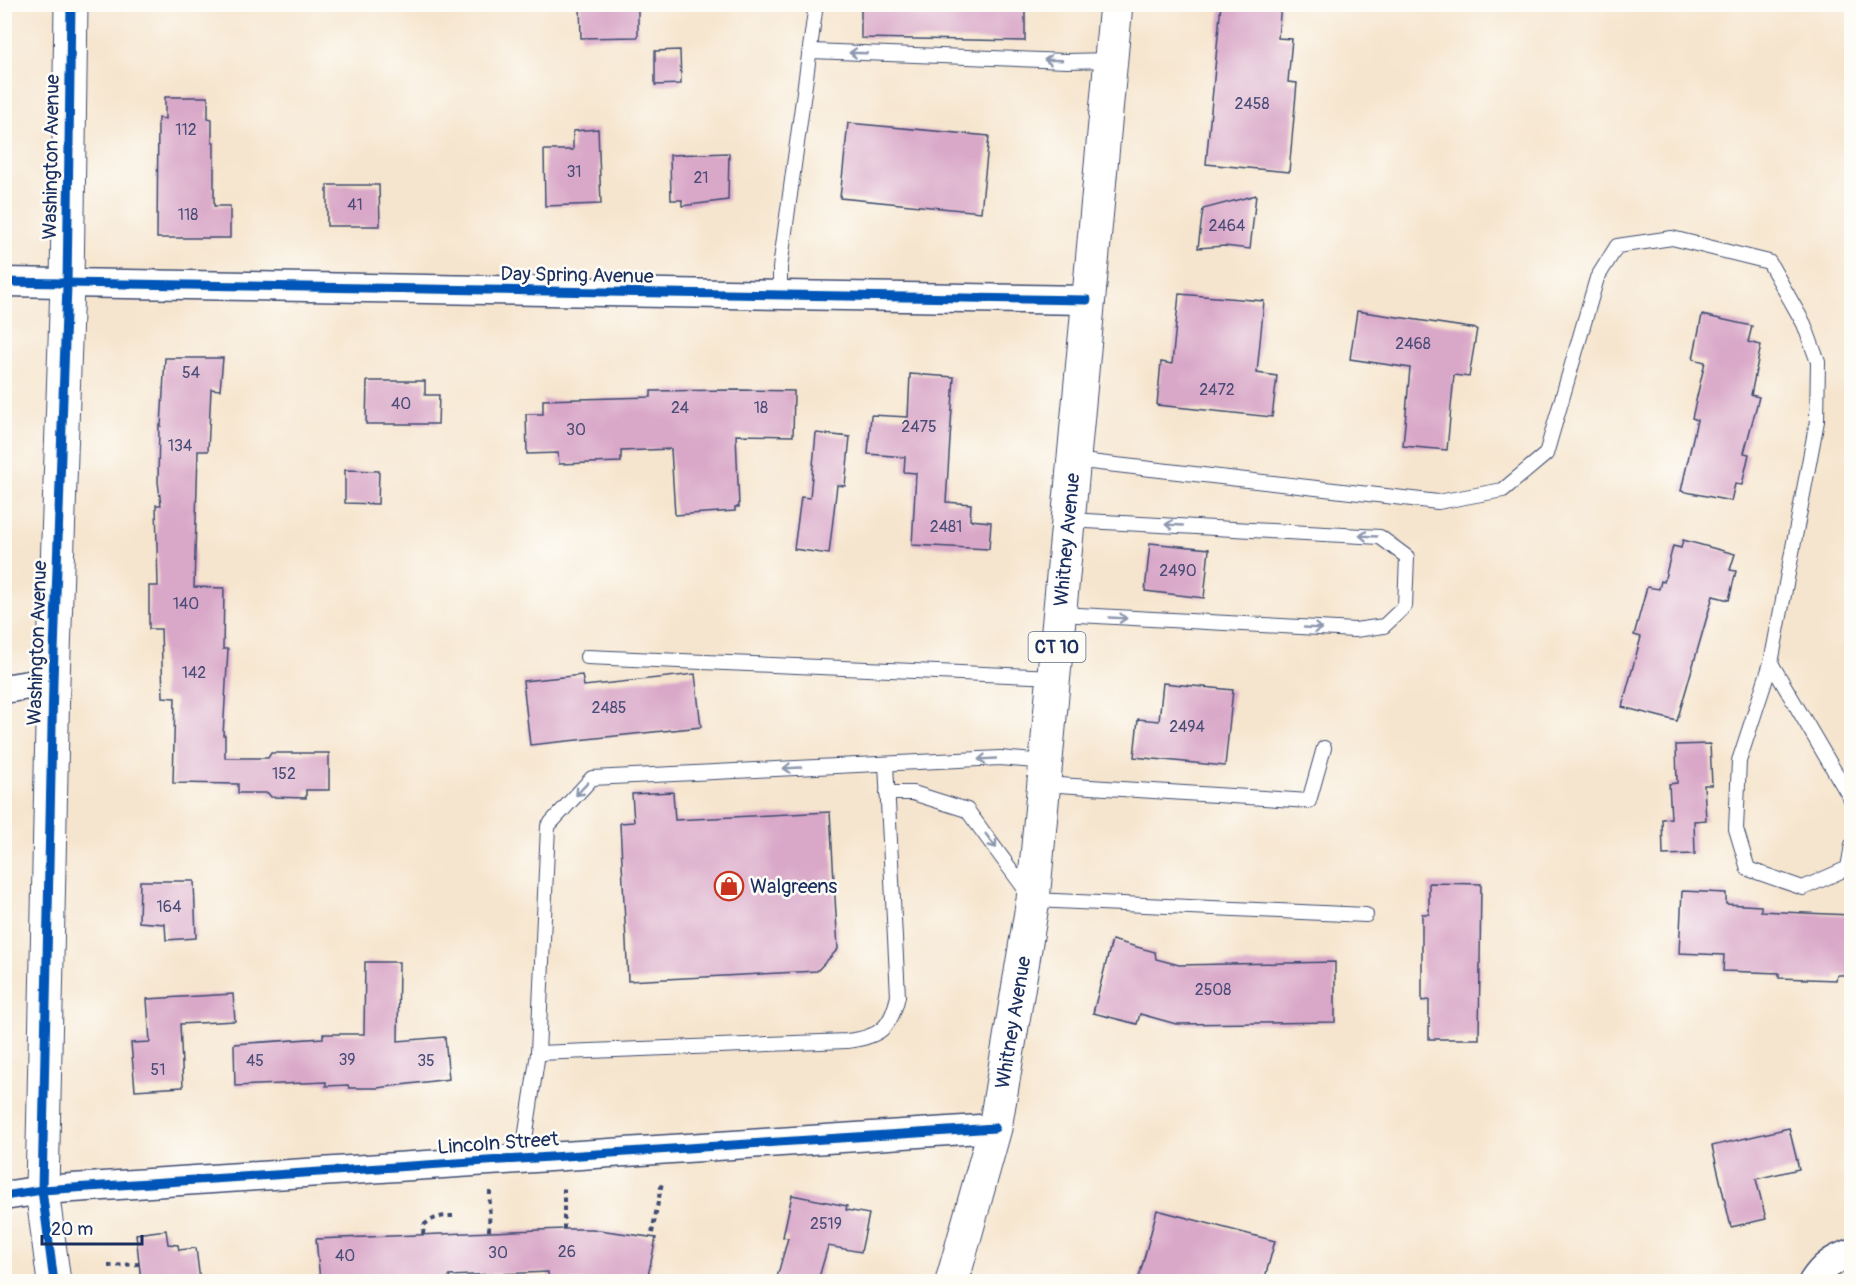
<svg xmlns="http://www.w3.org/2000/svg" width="1856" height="1286" font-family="Pangolin,sans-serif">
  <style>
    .building { fill: #d9a7c8 }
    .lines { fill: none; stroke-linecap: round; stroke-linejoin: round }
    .service-casing { stroke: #3c4a6f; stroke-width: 16 }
    .minor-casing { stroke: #3c4a6f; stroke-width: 31 }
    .tertiary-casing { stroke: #3c4a6f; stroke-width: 35 }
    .primary-casing { stroke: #3c4a6f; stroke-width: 35 }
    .path { stroke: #3c4a6f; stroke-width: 4; stroke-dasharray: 4.5 4.5; stroke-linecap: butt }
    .service { stroke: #fff; stroke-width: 14 }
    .minor { stroke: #fff; stroke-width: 28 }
    .tertiary { stroke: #fff; stroke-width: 33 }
    .primary { stroke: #fff; stroke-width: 33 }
    .cycleway-casing { stroke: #fdfcf7; stroke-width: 13 }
    .cycleway { stroke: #0057b8; stroke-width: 9 }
    .oneway { stroke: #8d97ae }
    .labels { text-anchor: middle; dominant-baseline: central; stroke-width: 5; stroke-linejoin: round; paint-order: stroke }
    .number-label { font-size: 16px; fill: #4a4d78 }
    .shield { fill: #fdfcf7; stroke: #5f6c8c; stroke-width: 1.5 }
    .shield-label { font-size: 18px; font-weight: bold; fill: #1b2f5e }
    .street-label { font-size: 20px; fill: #1b2f5e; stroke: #fdfcf7 }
    .poi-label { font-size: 20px; fill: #1b2f5e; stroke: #fdfcf7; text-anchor: start }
  </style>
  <rect width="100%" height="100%" fill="#fdfcf7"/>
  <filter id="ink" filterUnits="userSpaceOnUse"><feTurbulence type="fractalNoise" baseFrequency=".0167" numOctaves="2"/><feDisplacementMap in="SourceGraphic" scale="12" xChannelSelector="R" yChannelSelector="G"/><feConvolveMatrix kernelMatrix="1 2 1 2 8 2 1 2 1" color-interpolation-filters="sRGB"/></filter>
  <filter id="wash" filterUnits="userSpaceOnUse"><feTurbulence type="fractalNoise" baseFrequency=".008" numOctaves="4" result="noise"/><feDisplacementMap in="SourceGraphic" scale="24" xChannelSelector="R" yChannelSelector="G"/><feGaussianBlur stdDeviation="1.35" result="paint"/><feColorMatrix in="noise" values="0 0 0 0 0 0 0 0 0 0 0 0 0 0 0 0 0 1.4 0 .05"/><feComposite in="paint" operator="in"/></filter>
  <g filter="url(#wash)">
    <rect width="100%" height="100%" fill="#f6e5ce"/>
    <g id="blocks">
      <g class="building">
        <path d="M580,4H638V37L581,38Z"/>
        <path d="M861,4H1025V41L861,38Z"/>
        <path d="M1221,4H1281L1278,38L1292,39L1288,82L1297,83L1289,172L1206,164Z"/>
        <path d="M680,50L681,84L655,85V51Z"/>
        <path d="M165,97H208V118L212,119V142H214V206H230V238H157L158,118L165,119Z"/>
        <path d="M848,123L989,136L981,212L840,198Z"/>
        <path d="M598,129L601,204L545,206L544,150H573V131Z"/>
        <path d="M729,153L728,200L682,206V200H671L670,155Z"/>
        <path d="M327,185H379L380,226H327Z"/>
        <path d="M1256,195L1250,249L1224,246L1198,248L1203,209Z"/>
        <path d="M1179,294L1264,301L1257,373L1277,376L1272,417L1157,405L1161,362L1172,364Z"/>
        <path d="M1357,311L1477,329L1469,377L1454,375L1447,450L1403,446L1410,368L1350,359Z"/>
        <path d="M1702,315L1752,326L1748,342L1761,345L1751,395L1759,397L1744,453L1749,454L1742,485L1735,484L1731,501L1681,491L1697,420L1692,418L1705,362L1693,359Z"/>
        <path d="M165,358H223L220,390L211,389L208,451H198L194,587L224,588L223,649H228L223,735H225V758H268L271,753H329V790H306V798L271,797L268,793H238V784L173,783L175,698L163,697L161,629H149V586H158L156,505H161L158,482L159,425L161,426Z"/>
        <path d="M910,374L954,377L946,502L971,504L970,520L991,522L989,549L912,545L916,473L904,472L905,457L868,454L871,415L908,417Z"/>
        <path d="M367,381H425V395H439L438,424H366Z"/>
        <path d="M736,390L794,391L793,436L736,435L739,507H735V511L675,515L671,449L621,451V462L559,464L558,453L527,454L526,414H543V400L651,397V391Z"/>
        <path d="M816,433L850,437L845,486L837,485L829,554L794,549L801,497L810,498Z"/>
        <path d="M345,470L379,471L378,504L345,503Z"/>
        <path d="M1683,540L1735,554L1730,570L1736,571L1729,600L1713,596L1677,721L1622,707L1641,637L1634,635L1647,587L1659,589L1661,581L1664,582L1673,546L1681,548Z"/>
        <path d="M1150,543L1209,549L1204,598L1145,591Z"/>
        <path d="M695,674L701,727L530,745L523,681L582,675L584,686Z"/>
        <path d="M1163,683L1233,690L1225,766L1134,757L1138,719L1159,721Z"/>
        <path d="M1710,744L1712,785H1704L1706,820L1694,821L1695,854L1663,855L1662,819L1671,818L1669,784L1677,783L1676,745Z"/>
        <path d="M673,792L675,820L830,812L838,949L817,971L628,981L620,823L634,822L632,794Z"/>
        <path d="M140,881H194L196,938L166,940L165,924L139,922Z"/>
        <path d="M1429,883L1481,884L1479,1039H1429V1000L1422,1001V914H1429Z"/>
        <path d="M1682,891L1726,893V904L1761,906V911L1851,915V975H1837L1836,980L1779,978V973L1723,971L1724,955L1679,953Z"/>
        <path d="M1112,940L1155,952L1156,959L1179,965L1335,962V1022L1176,1024L1140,1014L1137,1024L1093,1013Z"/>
        <path d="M365,962H399L398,1041L445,1037L449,1079L377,1088H349L348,1085L326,1086V1082L235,1086L234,1044L323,1038V1034H364Z"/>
        <path d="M233,994L235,1021L180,1024L183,1087L135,1090L131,1043L150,1042L147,999Z"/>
        <path d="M1789,1128L1799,1169L1756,1179L1766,1219L1731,1227L1712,1146Z"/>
        <path d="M792,1195L847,1206L846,1210L869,1214L861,1252L828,1246L818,1281H776L788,1238L783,1237Z"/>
        <path d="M1157,1210L1275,1241L1264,1281H1138Z"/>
        <path d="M564,1229H592L656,1238L647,1281H549L548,1272L449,1276L450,1281L320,1280L316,1239Z"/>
        <path d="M166,1230L168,1244L178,1245L179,1250L196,1248L200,1281H141L136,1234Z"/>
      </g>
    </g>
  </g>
  <g filter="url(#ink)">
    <use href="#blocks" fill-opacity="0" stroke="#3c4a6f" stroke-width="1.5"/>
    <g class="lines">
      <g class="service-casing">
        <g id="service">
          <path d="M811,51L1067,61L1111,60"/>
          <path d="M780,296V268L816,4"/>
          <path d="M1073,460L1438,502L1503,490L1546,454L1597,278L1617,246L1672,238L1769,262L1804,324L1818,362L1817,421L1771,663L1739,761L1736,829L1748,869L1803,888L1848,868L1852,845"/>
          <path d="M1060,614L1355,630L1384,626L1405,606L1407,557L1380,537L1068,520"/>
          <path d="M587,657L1054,677"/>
          <path d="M1771,663L1852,801"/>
          <path d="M1043,784L1309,801L1324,748"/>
          <path d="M887,793H913L967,810L1033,900L1366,915"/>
          <path d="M538,1053L847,1041C880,1037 891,1028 898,996L886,764"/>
          <path d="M522,1159L538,1053L548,826L592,778L1000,758L1046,762"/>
        </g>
      </g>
      <g class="minor-casing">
        <g id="minor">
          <path d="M4,282L1087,300"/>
          <path d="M4,689L53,681"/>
          <path d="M4,1196L42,1190L995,1128"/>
          <path d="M1813,1282C1823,1266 1834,1259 1852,1253"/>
        </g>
      </g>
      <g class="tertiary-casing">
        <path id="tertiary" d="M54,1282L42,1190L53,681L67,285L71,4"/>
      </g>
      <g class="primary-casing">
        <g id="primary">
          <path id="s1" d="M952,1282L995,1128L1033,900L1116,4"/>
        </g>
      </g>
      <g class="path">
        <path d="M564,1229V1188"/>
        <path d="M489,1231L490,1191"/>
        <path d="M652,1233L662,1182"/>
        <path d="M423,1234L424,1225C434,1217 440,1216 453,1216"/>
        <path d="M108,1266L139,1264"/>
      </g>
      <use href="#service" class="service"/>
      <use href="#minor" class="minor"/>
      <use href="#tertiary" class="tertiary"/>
      <use href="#primary" class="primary"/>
      <g class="cycleway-casing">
        <g id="cycleway">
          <path d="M4,282L1087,300"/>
          <path d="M4,1196L42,1190L995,1128"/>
          <path d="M54,1282L42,1190L53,681L67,285L71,4"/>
        </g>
      </g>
      <use href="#cycleway" class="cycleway"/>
    </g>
    <defs><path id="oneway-shaft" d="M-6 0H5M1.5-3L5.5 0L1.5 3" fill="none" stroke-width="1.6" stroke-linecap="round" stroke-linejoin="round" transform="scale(1.5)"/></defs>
    <g class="oneway">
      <use href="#oneway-shaft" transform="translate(858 53) rotate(-178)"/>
      <use href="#oneway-shaft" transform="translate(1053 60) rotate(-178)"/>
      <use href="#oneway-shaft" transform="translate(1174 525) rotate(-177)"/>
      <use href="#oneway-shaft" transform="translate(1368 536) rotate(-177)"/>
      <use href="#oneway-shaft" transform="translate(1118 618) rotate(3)"/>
      <use href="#oneway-shaft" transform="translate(1313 628) rotate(3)"/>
      <use href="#oneway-shaft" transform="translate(987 759) rotate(177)"/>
      <use href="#oneway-shaft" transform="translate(792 768) rotate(177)"/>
      <use href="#oneway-shaft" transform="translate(582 789) rotate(133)"/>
      <use href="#oneway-shaft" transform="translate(991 841) rotate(53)"/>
    </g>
  </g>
  <defs>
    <g id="shop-ring" transform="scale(1.5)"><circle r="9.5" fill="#fdfcf7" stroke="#c8321e" stroke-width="1.5"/><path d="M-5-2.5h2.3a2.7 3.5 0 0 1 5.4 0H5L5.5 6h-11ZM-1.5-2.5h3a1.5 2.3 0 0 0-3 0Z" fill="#c8321e"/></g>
  </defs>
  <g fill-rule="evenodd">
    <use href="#shop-ring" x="729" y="886"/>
  </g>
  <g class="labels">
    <g class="number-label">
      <text x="1252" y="104">2458</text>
      <text x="186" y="130">112</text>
      <text x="574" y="172">31</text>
      <text x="701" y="178">21</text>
      <text x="355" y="205">41</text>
      <text x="188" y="215">118</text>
      <text x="1227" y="226">2464</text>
      <text x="1413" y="344">2468</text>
      <text x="191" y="373">54</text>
      <text x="1217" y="390">2472</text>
      <text x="401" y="404">40</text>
      <text x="680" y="408">24</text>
      <text x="761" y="408">18</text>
      <text x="919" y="427">2475</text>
      <text x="576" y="430">30</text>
      <text x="180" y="446">134</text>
      <text x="946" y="527">2481</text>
      <text x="1178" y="571">2490</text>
      <text x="186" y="604">140</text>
      <text x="194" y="673">142</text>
      <text x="609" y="708">2485</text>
      <text x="1187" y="727">2494</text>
      <text x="284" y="774">152</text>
      <text x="169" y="907">164</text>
      <text x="1213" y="990">2508</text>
      <text x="347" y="1060">39</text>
      <text x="255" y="1061">45</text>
      <text x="426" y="1061">35</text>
      <text x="158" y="1070">51</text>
      <text x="826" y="1224">2519</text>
      <text x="567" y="1252">26</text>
      <text x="498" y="1253">30</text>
      <text x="345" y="1256">40</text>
    </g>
    <rect class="shield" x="1028.5" y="632" width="57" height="30" rx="4.5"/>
    <g class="shield-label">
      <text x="1057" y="647">CT 10</text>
    </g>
    <g class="street-label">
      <text transform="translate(51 157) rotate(-89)">Washington Avenue</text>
      <text transform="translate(577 275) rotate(1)">Day Spring Avenue</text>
      <text stroke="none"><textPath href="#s1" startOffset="753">Whitney Avenue</textPath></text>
      <text transform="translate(37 643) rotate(-88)">Washington Avenue</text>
      <text stroke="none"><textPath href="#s1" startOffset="267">Whitney Avenue</textPath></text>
      <text transform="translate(498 1143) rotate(-4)">Lincoln Street</text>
    </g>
    <g class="poi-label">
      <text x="750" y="886">Walgreens</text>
    </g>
  </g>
  <rect width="1856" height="1286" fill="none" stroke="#fdfcf7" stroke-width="24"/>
  <path d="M42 1235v9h100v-9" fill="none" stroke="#1b2f5e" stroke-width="3"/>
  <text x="51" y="1235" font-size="18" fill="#1b2f5e" stroke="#fdfcf7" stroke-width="4.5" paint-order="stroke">20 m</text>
</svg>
